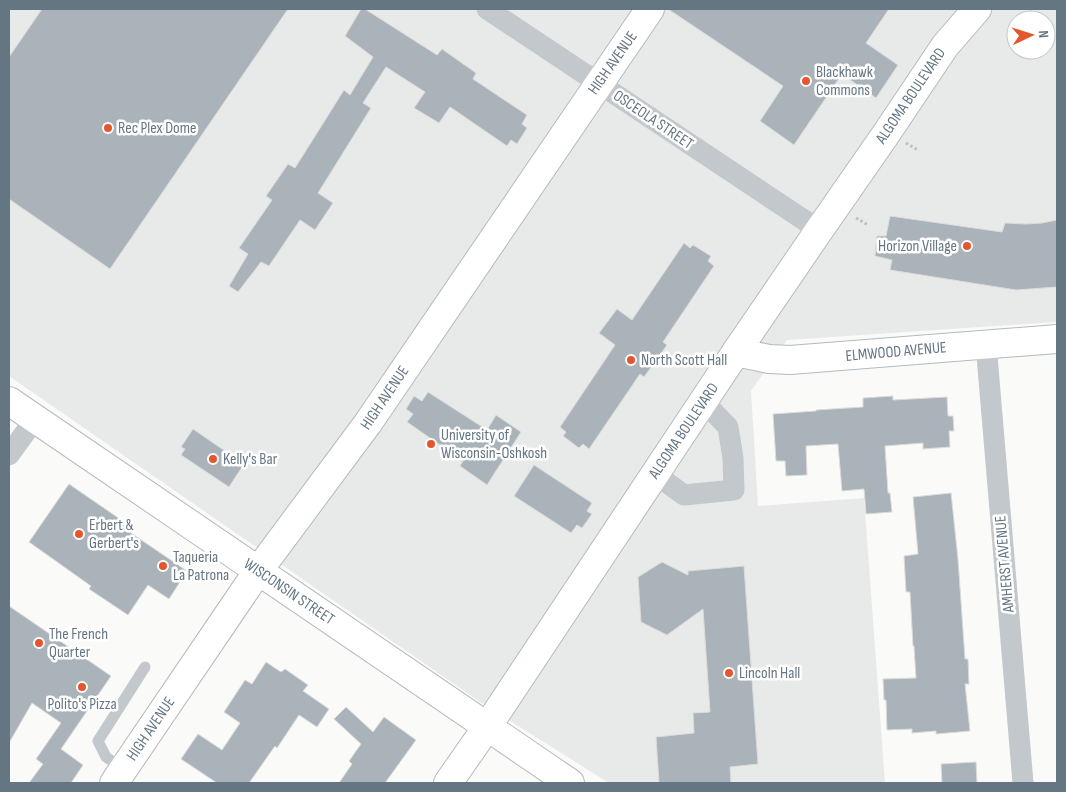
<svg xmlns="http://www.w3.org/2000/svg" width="1066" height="792" font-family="'Sofia Sans Condensed',sans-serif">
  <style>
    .built { fill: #e8e9e9; fill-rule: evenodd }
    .building { fill: #aab3b9; stroke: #dcdcda }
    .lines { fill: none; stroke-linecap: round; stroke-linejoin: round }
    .secondary-casing { stroke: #b3babf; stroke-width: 30 }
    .primary-casing { stroke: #b5babe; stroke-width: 30 }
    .path { stroke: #bbbfc2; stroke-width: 3; stroke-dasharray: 2.5 2.5; stroke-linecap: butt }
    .lane { stroke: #c3c8cc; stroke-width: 11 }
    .street { stroke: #c3c8cc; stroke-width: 21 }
    .secondary { stroke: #fff; stroke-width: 28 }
    .primary { stroke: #fff; stroke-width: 28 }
    .poi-dot { fill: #e4572e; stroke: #fff; stroke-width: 2 }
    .labels { text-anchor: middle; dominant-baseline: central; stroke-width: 5; stroke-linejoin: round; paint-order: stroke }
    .street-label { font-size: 16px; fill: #657683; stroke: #fff }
    .poi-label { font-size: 16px; fill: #657683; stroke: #fff; text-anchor: start }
  </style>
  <rect width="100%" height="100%" fill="#fafaf8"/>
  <path class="built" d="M9,9H1057V322L787,340L751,391L758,506L864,498L885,783H609L480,702L9,376ZM1016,20H1046V50H1016Z"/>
  <g class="building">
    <path d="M42,9H288L110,269L9,199V57Z"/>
    <path d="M361,9H365L437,55L442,49L476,73L473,79L527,115L522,124L527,128L517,144L511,140L507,146L450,107L439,123L414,108L425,92L386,67L363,103L371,108L318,193L333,203L315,230L300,220L269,266L261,262L238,292L229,286L248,254L239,248L272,200L266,196L288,164L295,168L344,90L350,95L373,57L345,36Z"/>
    <path d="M668,9H889L866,43L898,65L876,98L842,74L794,145L760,121L783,86Z"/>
    <path d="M890,216L1002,232L1005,223L1026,224L1042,223L1057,220V287L1016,290L890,270L892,260L875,256L877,236H886Z"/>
    <path d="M684,243L690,248L693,245L711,256L708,261L714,266L663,342L667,345L644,377L640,374L589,449L583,444L579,448L563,436L566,432L560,427L615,345L599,333L617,309L632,320Z"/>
    <path d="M428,392L487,430L496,415L521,432L487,485L460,466L463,461L407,422L413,414L406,409L414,396L422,401Z"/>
    <path d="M893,396V400L947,397L948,416H953L954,431H949L950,447L923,449V443L885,446L888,493H890L892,512L866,514L864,489L842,491L838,444L806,446L807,475L786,476L785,461H776L773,414L816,411V410L863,407V398Z"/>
    <path d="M193,429L244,464L229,487L181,455L185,449L181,447Z"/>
    <path d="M534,465L592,503L587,511L592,514L582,528L577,525L571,533L514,496Z"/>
    <path d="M69,484L130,526L128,531L187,571L169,599L148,585L128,615L89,589L91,586L29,542Z"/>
    <path d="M951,493L958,559L965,659H968L969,684H965L970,731L936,734V731L912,733V729L887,730L886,700H884L883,679L916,678L914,646H913L910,592H906L904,556L918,554L913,497Z"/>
    <path d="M662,562L688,575V571L744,566L758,764L730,767L731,783H659L656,737L694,733L693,713L710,712L703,609L667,635L641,622L638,577Z"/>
    <path d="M9,606L111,676L61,749L83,765L71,783H29L43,764L36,759L61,723L32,703L9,743Z"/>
    <path d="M266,662L281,672L285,669L308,685L303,691L329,709L317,727L299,715L277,748L275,746L249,783H217L181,759L198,734L222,750L240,723L224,712L245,680L252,684Z"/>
    <path d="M346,707L373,732L384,717L416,740L385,783H339L352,764L349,761L361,744L334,719Z"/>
    <path d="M976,762L977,783H942L941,764Z"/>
  </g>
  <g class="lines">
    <g class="secondary-casing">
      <g id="secondary">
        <path d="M736,352L769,359L790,360L1057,339"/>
        <path d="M114,783L258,571L368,423L650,9"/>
        <path d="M448,783L487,727L736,352L820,229L886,134L945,46L977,9"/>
      </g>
    </g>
    <g class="primary-casing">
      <path id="primary" d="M9,401L570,783"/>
    </g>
    <g class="path">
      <path d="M906,143L918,150"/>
      <path d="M856,218L868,225"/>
    </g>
    <path class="lane" d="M124,769L106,757L98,741L145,667"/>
    <g class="street">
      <path d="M487,9L804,220L820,229"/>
      <path d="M986,344L1023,783"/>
      <path d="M9,455L35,419"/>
      <path d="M655,474L684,495L734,490L733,458L728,427L703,401"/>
    </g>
    <use href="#secondary" class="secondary"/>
    <use href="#primary" class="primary"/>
  </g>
  <g class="poi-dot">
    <circle cx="806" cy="81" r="5"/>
    <circle cx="108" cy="128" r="5"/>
    <circle cx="967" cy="246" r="5"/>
    <circle cx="631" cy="360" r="5"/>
    <circle cx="431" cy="444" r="5"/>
    <circle cx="213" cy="459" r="5"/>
    <circle cx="79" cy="534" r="5"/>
    <circle cx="163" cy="566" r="5"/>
    <circle cx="39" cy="643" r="5"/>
    <circle cx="729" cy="673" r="5"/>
    <circle cx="82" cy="687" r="5"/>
  </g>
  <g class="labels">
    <g class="street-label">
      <text transform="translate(613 63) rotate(-55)">HIGH AVENUE</text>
      <text transform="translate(911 96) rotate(-56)">ALGOMA BOULEVARD</text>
      <text transform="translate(653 120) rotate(34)">OSCEOLA STREET</text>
      <text transform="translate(896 352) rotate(-5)">ELMWOOD AVENUE</text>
      <text transform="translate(385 398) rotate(-56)">HIGH AVENUE</text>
      <text transform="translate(684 431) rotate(-56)">ALGOMA BOULEVARD</text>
      <text transform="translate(1005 564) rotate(-95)">AMHERST AVENUE</text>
      <text transform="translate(289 592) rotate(34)">WISCONSIN STREET</text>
      <text transform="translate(151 729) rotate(-56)">HIGH AVENUE</text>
    </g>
    <g class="poi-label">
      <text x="816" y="72">Blackhawk<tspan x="816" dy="18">Commons</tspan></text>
      <text x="118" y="128">Rec Plex Dome</text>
      <text x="957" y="246" text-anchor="end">Horizon Village</text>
      <text x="641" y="360">North Scott Hall</text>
      <text x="441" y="435">University of<tspan x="441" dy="18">Wisconsin-Oshkosh</tspan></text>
      <text x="223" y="459">Kelly's Bar</text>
      <text x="89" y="525">Erbert &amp;<tspan x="89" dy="18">Gerbert's</tspan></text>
      <text x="173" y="557">Taqueria<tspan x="173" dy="18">La Patrona</tspan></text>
      <text x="49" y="634">The French<tspan x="49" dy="18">Quarter</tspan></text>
      <text x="739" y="673">Lincoln Hall</text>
      <text x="82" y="704" text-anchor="middle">Polito's Pizza</text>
    </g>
  </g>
  <rect width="1066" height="792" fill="none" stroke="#657683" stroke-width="20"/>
  <g transform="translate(1031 35) rotate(86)"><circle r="24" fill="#ffffff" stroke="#c1c8cd"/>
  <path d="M0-4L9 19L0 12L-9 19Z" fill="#e4572e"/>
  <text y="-8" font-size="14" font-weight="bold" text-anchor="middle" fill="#657683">N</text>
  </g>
</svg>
